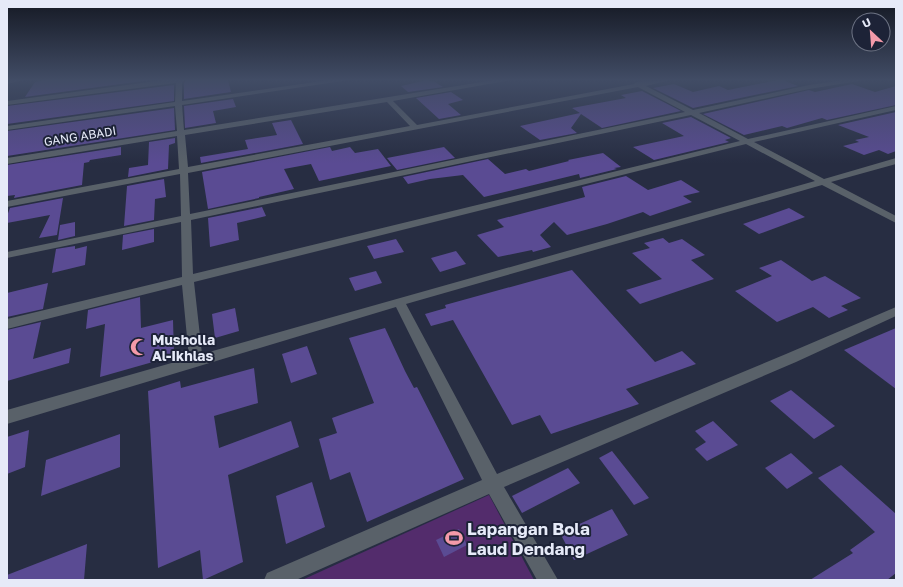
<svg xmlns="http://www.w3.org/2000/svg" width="903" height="587" font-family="'Golos Text',sans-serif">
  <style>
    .green { fill: #532c6c }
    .building { fill: #5a4b93 }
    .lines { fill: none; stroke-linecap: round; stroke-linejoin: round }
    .minor { fill: #596169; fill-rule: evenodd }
    .labels { text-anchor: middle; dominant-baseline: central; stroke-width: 4; stroke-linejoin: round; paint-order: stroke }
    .far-street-label { font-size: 12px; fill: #e6eaf8; stroke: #1d2337 }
    .poi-label { font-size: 14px; font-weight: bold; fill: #e6eaf8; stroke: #1d2337; text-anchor: start }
    .near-poi-label { font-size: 17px; font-weight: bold; fill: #e6eaf8; stroke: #1d2337; text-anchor: start }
  </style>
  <rect width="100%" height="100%" fill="#272d42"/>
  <path class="green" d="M489,495L534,580H302Z"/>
  <g class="building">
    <path d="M46,80H150L25,97L35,82Z"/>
    <path d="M186,80H228L231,92L184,99V83Z"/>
    <path d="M427,80L435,82L443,87L408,92L401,86Z"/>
    <path d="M778,80H783L798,86L693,108L653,88L674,84L693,92L719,86L728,90Z"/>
    <path d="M852,84L875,92L896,86V105L827,120L822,118L787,128L782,126L744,135L703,114L809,90L815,92Z"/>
    <path d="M174,85V101L7,124V106Z"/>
    <path d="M642,91L681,111L602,128L581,114L571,128L577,133L540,140L520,126L580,113L572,108L626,98L621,95Z"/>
    <path d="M451,92L463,100L448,104L461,115L439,119L416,98Z"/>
    <path d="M233,99L236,107L213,111L216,123L185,128L184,106Z"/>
    <path d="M174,108L175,130L7,156V131Z"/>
    <path d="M896,112V151L888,154L879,150L864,155L843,146L859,142L855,140L869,137L838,125Z"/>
    <path d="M691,117L731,138L725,140L729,142L654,160L633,147L684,136L662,123Z"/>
    <path d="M291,120L303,144L201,163L200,157L248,149L245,140L277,135L272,123Z"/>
    <path d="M175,138V143L169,145L168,169L128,177L129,168L148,165L149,142Z"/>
    <path d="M121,147V155L90,160L89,162L84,163L82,185L14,198L15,195L7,196V165Z"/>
    <path d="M330,147L332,151L350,147L355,153L378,149L391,166L319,181L311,164L284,169L294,189L259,197V198L208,209L202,172Z"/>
    <path d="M444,147L455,158L397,170L387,158Z"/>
    <path d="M603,153L621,167L614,168L617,169L580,178L579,174L484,197L463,175L430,179L408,184L403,177L488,159L505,174L526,169L529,171L569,161L568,160Z"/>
    <path d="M626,176L648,190L681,180L700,192L683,196L692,202L650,216L643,212L607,224L567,235L554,222L540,235L551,247L533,252L532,250L498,257L477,235L504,227L497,220L585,197L582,187Z"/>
    <path d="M164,179L166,197L155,199L154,220L124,226L127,186Z"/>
    <path d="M63,198L57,235L39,238L50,215L7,223V216L10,208Z"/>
    <path d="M262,207L266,216L237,223L239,240L210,247L208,218Z"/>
    <path d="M789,208L805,217L759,234L743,224Z"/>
    <path d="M75,222V236L58,240L60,225Z"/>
    <path d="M154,229V242L122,250L123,235Z"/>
    <path d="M663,238L669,243L682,239L705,255L691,260L714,279L640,304L626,290L662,279L632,253L650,248L644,243Z"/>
    <path d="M396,239L404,252L374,259L367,246Z"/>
    <path d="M75,246V249L87,246L85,265L52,273L56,249Z"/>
    <path d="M456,251L466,264L440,272L431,258Z"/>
    <path d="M781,260L812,281L825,276L861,298L841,306L848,310L829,318L813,307L777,322L735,291L772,276L759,268Z"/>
    <path d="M572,270L655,362L682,351L696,364L626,389L639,404L551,434L540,415L512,425L453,320L431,326L425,314L446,308L445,305Z"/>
    <path d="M376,271L382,283L355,291L349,278Z"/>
    <path d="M48,283L43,309L7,317V293Z"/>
    <path d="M140,297L141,328L173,320L174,356L100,377L105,324L86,329L88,310Z"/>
    <path d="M235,308L239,331L215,338L212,314Z"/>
    <path d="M41,322L33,359L71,348L69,363L7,381V330Z"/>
    <path d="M385,328L405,371L414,388L417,387L464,479L367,522L350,472L330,480L319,439L337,433L332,418L374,403L349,338Z"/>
    <path d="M896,328V389L844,350Z"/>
    <path d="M307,346L317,374L291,383L282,354Z"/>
    <path d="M254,368L258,403L214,416L219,448L291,421L299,447L228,475L243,562L203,580L200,550L158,568L148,391L180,381L181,388Z"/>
    <path d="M791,390L835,426L814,439L770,401Z"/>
    <path d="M713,421L738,445L707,461L695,449L706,442L695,431Z"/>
    <path d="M29,430L25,467L7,474V437Z"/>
    <path d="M120,434V467L41,496L46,460Z"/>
    <path d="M612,451L649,498L634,505L599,458Z"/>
    <path d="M791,453L813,473L787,489L765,468Z"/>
    <path d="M841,465L896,514V573L887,580H810L853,553L850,550L875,532L818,478Z"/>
    <path d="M568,468L580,483L522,513L512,496Z"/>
    <path d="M312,482L325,527L286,544L276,496Z"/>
    <path d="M612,509L628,535L574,560L560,533Z"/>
    <path d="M459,529L467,545L444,557L436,540Z"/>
    <path d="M87,544L84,580H7V575Z"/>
  </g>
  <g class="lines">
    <g class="minor">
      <path d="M7,80H23L7,84Z"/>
      <path d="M164,80H185L182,82V101L329,80H349L182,105L184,130L494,80H511L393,101L417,125L634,84L637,82L670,80L646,86L693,110L809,85L844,80H865L809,89L699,113L748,139L896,106V110L754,142L824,179L896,158V164L831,182L896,216V223L822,185L406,304L497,474L786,354L896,307V316L796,362L504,487L558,580H537L489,494L296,580H264L267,573L482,480L396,307L7,424V410L189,358L182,285L7,329V319L182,277L181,222L7,258V252L181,216L180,174L7,207V201L179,169L177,136L7,164V158L177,131L175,106L7,130V126L175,102L176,83L7,105V101ZM638,87L685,112L190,214L188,173ZM387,102L410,126L188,167L185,135ZM691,115L740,141L193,274L191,220ZM746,144L815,181L202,354L194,282Z"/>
    </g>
  </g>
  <linearGradient id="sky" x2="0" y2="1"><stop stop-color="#151924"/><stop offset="0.49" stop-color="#414c65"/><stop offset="1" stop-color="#414c65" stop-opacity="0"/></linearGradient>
  <rect width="903" height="163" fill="url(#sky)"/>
  <defs>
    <g id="mosque-bare" transform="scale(1.38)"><path d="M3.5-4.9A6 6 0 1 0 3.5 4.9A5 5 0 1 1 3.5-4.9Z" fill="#f39aa9" stroke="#1d2337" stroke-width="2.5" paint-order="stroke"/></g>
    <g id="stadium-bare" transform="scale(1.38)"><path d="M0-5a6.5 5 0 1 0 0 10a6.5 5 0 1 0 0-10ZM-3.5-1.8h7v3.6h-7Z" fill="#f39aa9" stroke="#1d2337" stroke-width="2.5" paint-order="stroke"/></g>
  </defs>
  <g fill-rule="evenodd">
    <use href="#mosque-bare" x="139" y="347"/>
    <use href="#stadium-bare" x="454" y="538"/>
  </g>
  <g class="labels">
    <g class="far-street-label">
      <text transform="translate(80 136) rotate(-9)">GANG ABADI</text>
    </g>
    <g class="poi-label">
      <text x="152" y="339">Musholla<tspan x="152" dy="16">Al-Ikhlas</tspan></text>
    </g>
    <g class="near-poi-label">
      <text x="467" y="528">Lapangan Bola<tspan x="467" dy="20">Laud Dendang</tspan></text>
    </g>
  </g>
  <rect width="903" height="587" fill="none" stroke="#e6eaf8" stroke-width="16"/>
  <g transform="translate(871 32) rotate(334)"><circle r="19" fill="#1d2337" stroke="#6d7384"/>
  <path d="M0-3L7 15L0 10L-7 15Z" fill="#f39aa9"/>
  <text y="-6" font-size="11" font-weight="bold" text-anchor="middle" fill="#e6eaf8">U</text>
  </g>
</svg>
